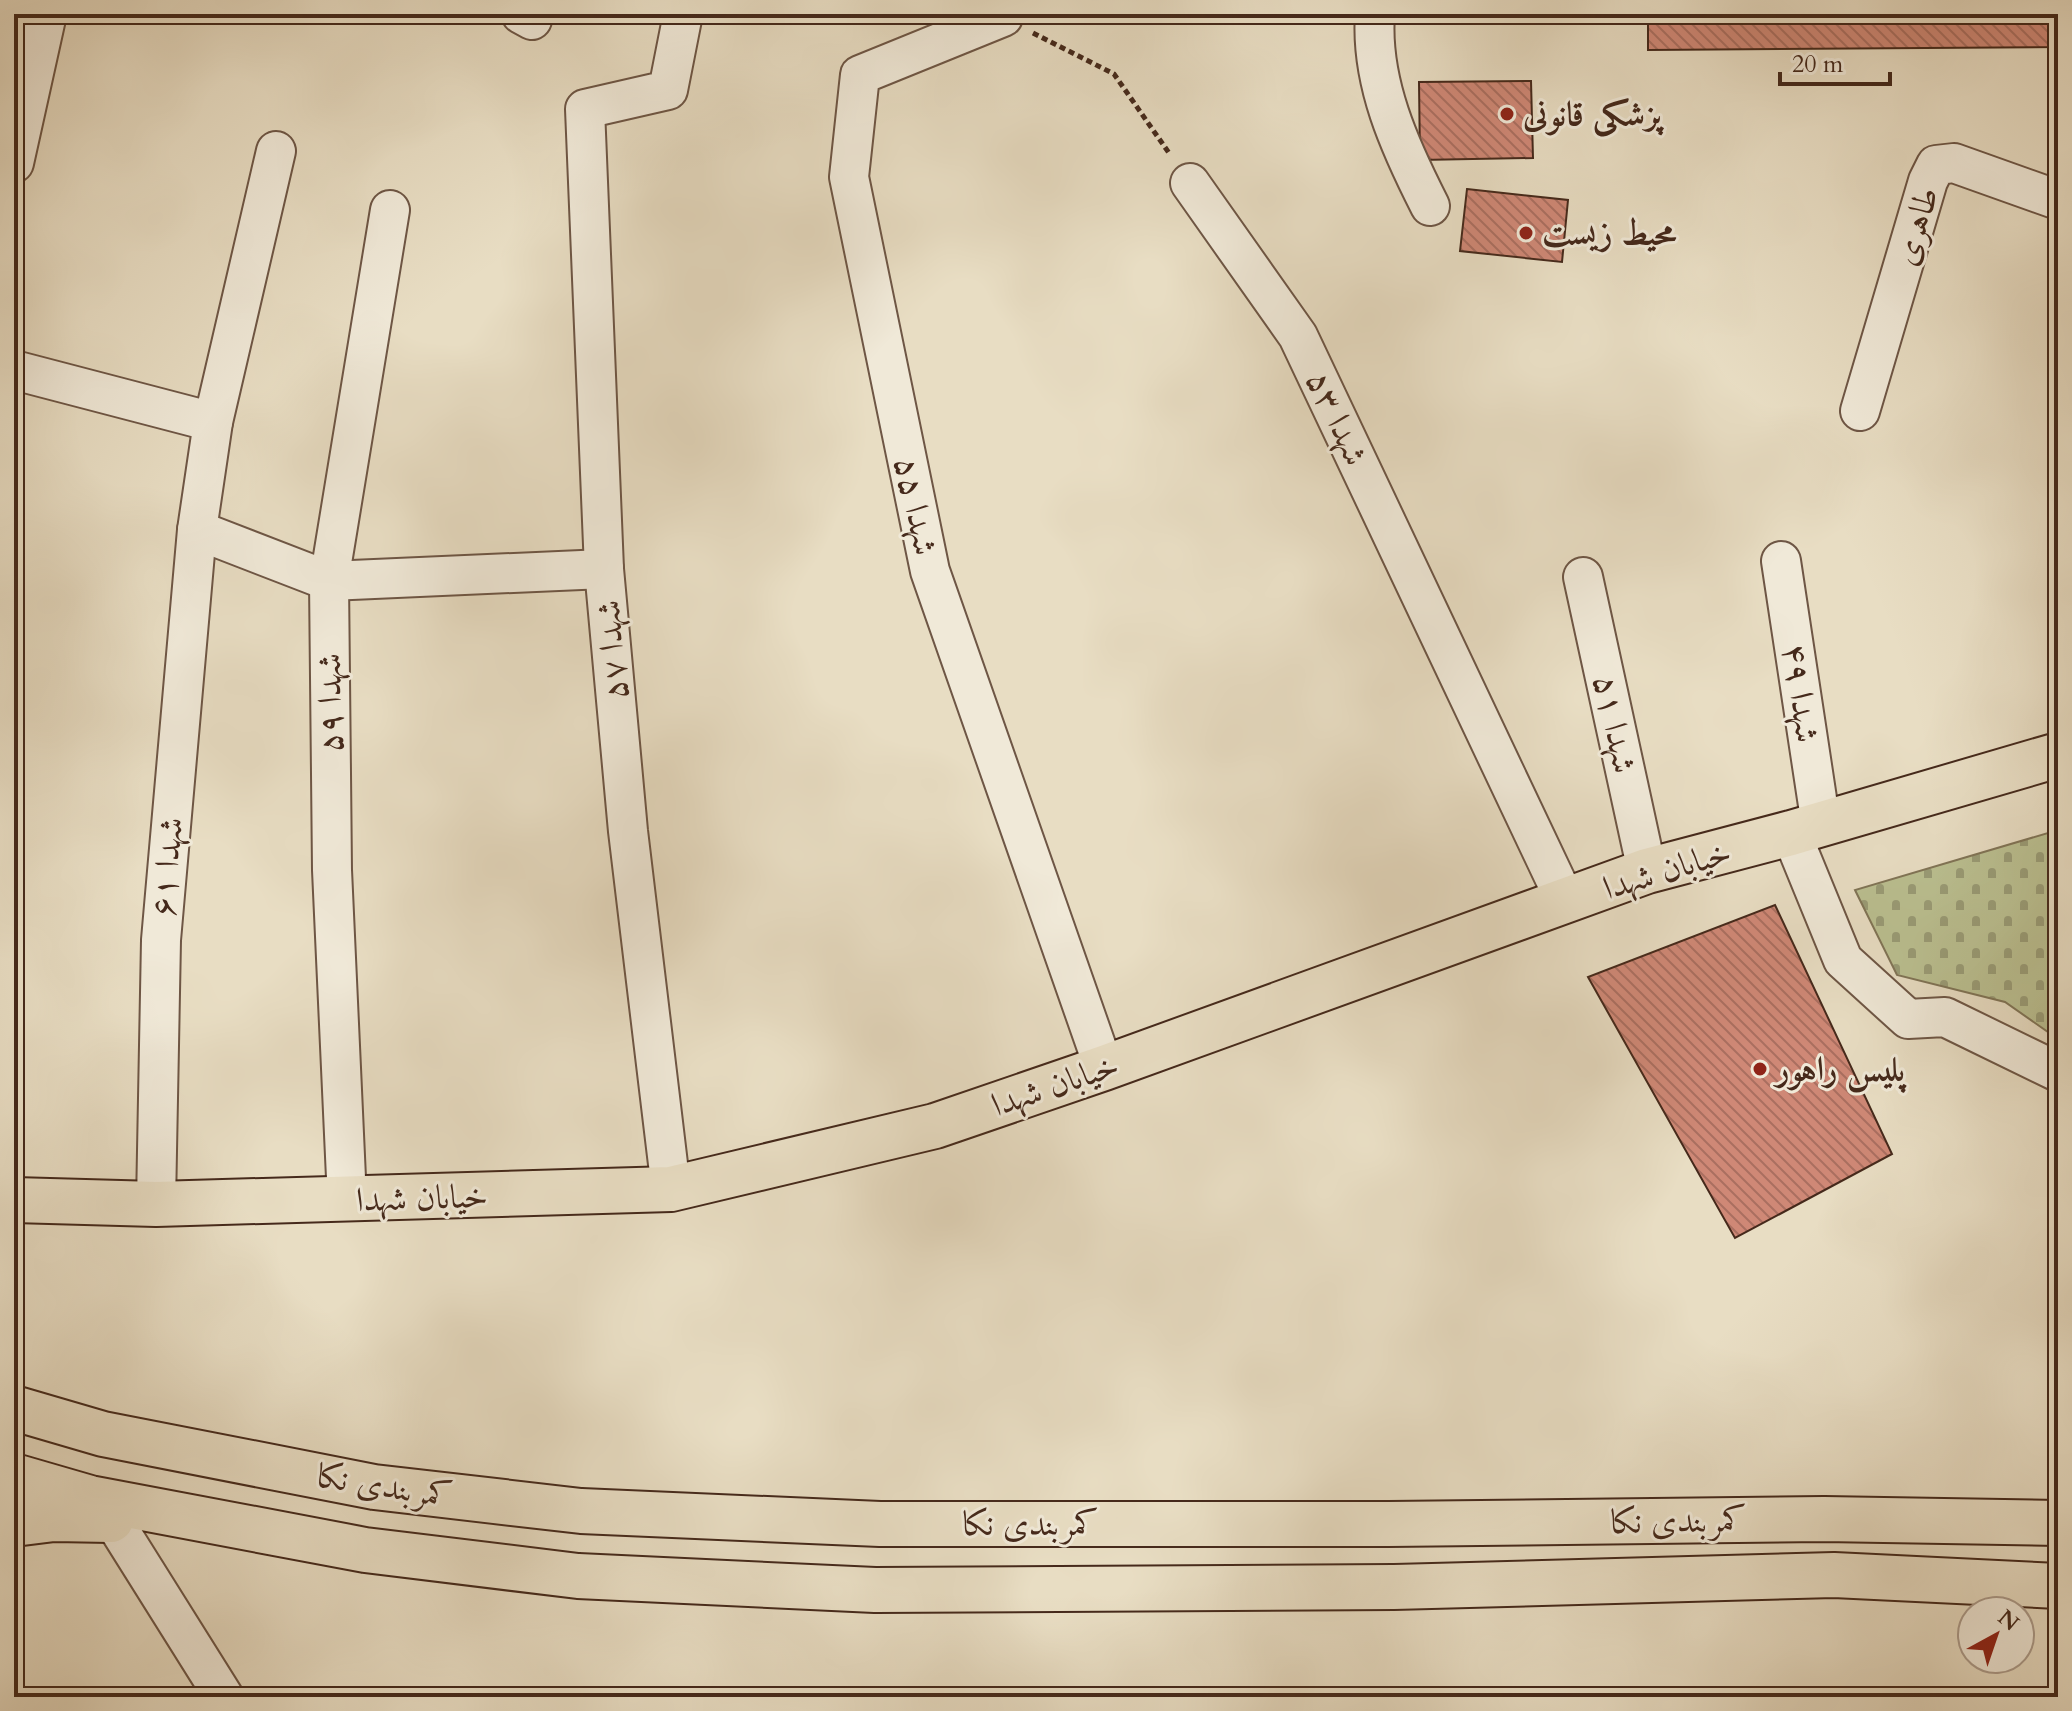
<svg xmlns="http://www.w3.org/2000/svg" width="2072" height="1711" font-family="Cardo,Amiri,serif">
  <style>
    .cemetery { fill: url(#cemetery-stones); stroke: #807456; stroke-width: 2 }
    .building { fill: url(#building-back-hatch); stroke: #45291b; stroke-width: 2 }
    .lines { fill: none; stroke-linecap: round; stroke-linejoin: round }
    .minor-casing { stroke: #6e5645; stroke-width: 42 }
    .major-casing { stroke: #45291b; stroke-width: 48 }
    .highway-casing { stroke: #45291b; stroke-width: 48 }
    .path { stroke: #45291b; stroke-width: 5; stroke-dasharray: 6 4; stroke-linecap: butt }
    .minor { stroke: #f0e9d8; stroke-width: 38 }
    .major { stroke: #e8ddc3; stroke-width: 44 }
    .highway { stroke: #e8ddc3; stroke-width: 44 }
    .poi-dot { fill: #8f2418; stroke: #f0e9d8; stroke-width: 3 }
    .labels { text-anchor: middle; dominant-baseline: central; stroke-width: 6; stroke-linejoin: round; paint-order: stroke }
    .poi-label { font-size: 34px; font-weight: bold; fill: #45291b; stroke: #f0e9d8; text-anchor: start }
    .street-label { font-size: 34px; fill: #45291b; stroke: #f0e9d8 }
  </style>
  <defs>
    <pattern id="cemetery-stones" width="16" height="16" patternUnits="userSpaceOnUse" patternTransform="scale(2)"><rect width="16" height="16" fill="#babf90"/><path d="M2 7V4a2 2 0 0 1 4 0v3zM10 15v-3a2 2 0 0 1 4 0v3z" fill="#999b75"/></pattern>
    <pattern id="building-back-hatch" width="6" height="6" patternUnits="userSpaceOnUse" patternTransform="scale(2)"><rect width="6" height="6" fill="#cf8876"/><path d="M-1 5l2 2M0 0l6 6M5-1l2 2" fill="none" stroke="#aa6f60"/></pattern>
  </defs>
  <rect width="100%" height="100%" fill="#e8ddc3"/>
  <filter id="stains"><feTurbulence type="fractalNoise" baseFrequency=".0025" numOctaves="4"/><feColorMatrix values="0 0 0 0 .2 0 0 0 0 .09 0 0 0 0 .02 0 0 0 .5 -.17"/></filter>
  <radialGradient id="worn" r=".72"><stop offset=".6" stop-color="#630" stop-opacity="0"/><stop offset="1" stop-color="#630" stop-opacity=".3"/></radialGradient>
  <path class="cemetery" d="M2058,830V1039L2005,1002L1897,975L1855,890Z"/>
  <g class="building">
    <path d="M1648,14H2058V47L1648,50Z"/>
    <path d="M1531,81L1533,158L1420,160L1419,82Z"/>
    <path d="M1467,189L1568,200L1562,262L1460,251Z"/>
    <path d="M1775,905L1892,1154L1735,1238L1588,977Z"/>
  </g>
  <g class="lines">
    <g class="minor-casing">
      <g id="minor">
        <path d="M521,14L532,20"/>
        <path d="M1004,14L1003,17L860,75L849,177L930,571L1104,1068"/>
        <path d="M1375,14C1370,82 1400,147 1430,206"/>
        <path d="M14,163L47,14"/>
        <path d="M1190,183L1298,336L1566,902"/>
        <path d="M14,370L213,422L197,530L161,940L156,1204"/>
        <path d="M1860,411L1928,181L1936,165L1954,163L2058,200"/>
        <path d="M213,422L276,151"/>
        <path d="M197,530L329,581L604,569"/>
        <path d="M1781,561L1821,825"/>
        <path d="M1583,577L1647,871"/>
        <path d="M1791,833L1843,960L1908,1019L1945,1017L2058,1072"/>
        <path d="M671,1189L628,831L604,569L585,109L668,90L683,14"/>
        <path d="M347,1200L332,870L329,581L390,210"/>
        <path d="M113,1520L224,1697"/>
      </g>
    </g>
    <g class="major-casing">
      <path id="major" d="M14,1200L156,1204L671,1189L935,1126L1104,1068L1647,871L1791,833L2058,755"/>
    </g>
    <g class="highway-casing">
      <g id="highway">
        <path d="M14,1408L103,1434L374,1487L581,1511L880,1524H1389L1824,1519L2058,1523"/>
        <path d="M14,1476L90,1498L365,1550L578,1576L875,1590L1394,1587L1834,1575L2058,1586"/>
        <path d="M14,1524L54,1519L111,1520"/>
      </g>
    </g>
    <path class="path" d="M1033,33L1114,74L1169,153"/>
    <use href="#minor" class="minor"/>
    <use href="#major" class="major"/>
    <use href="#highway" class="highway"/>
  </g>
  <g class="poi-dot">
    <circle cx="1507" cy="114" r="8"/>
    <circle cx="1526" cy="233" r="8"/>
    <circle cx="1760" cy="1069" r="8"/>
  </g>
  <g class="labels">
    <g class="poi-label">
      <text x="1523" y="114">پزشکی قانونی</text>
      <text x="1542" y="233">محیط زیست</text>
      <text x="1776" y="1069">پلیس راهور</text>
    </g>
    <g class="street-label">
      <text transform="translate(1916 226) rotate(-72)">طاهری</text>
      <text transform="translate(1337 418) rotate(65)">شهدا ۵۳</text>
      <text transform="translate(916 506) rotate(78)">شهدا ۵۵</text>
      <text transform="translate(612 650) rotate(-95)">شهدا ۵۷</text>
      <text transform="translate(1801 693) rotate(82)">شهدا ۴۹</text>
      <text transform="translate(330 703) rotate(-91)">شهدا ۵۹</text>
      <text transform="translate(1615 724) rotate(78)">شهدا ۵۱</text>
      <text transform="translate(167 867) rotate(-85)">شهدا ۶۱</text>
      <text transform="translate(1667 870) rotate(-17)">خیابان شهدا</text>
      <text transform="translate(1055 1085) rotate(-19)">خیابان شهدا</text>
      <text transform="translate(422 1198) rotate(-2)">خیابان شهدا</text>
      <text transform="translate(385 1486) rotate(9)">کمربندی نکا</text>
      <text transform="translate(1679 1521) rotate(-1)">کمربندی نکا</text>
      <text x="1031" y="1524">کمربندی نکا</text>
    </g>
  </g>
  <rect width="2072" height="1711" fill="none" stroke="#e8ddc3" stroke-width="48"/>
  <rect x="16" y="16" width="2040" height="1679" fill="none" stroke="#45291b" stroke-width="4"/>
  <rect x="24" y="24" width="2024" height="1663" fill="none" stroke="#45291b" stroke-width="2"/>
  <g transform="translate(1996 1635) rotate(40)"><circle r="38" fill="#f0e9d8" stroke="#ac9c8c" stroke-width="2"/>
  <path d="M0-6L14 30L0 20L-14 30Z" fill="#8f2418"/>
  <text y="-12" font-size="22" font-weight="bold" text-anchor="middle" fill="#45291b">N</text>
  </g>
  <path d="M1780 72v12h110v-12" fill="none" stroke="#45291b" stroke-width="4"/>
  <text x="1792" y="72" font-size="24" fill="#45291b" stroke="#f0e9d8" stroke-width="6" paint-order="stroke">20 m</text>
  <rect width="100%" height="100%" filter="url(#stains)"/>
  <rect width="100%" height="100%" fill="url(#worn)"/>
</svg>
